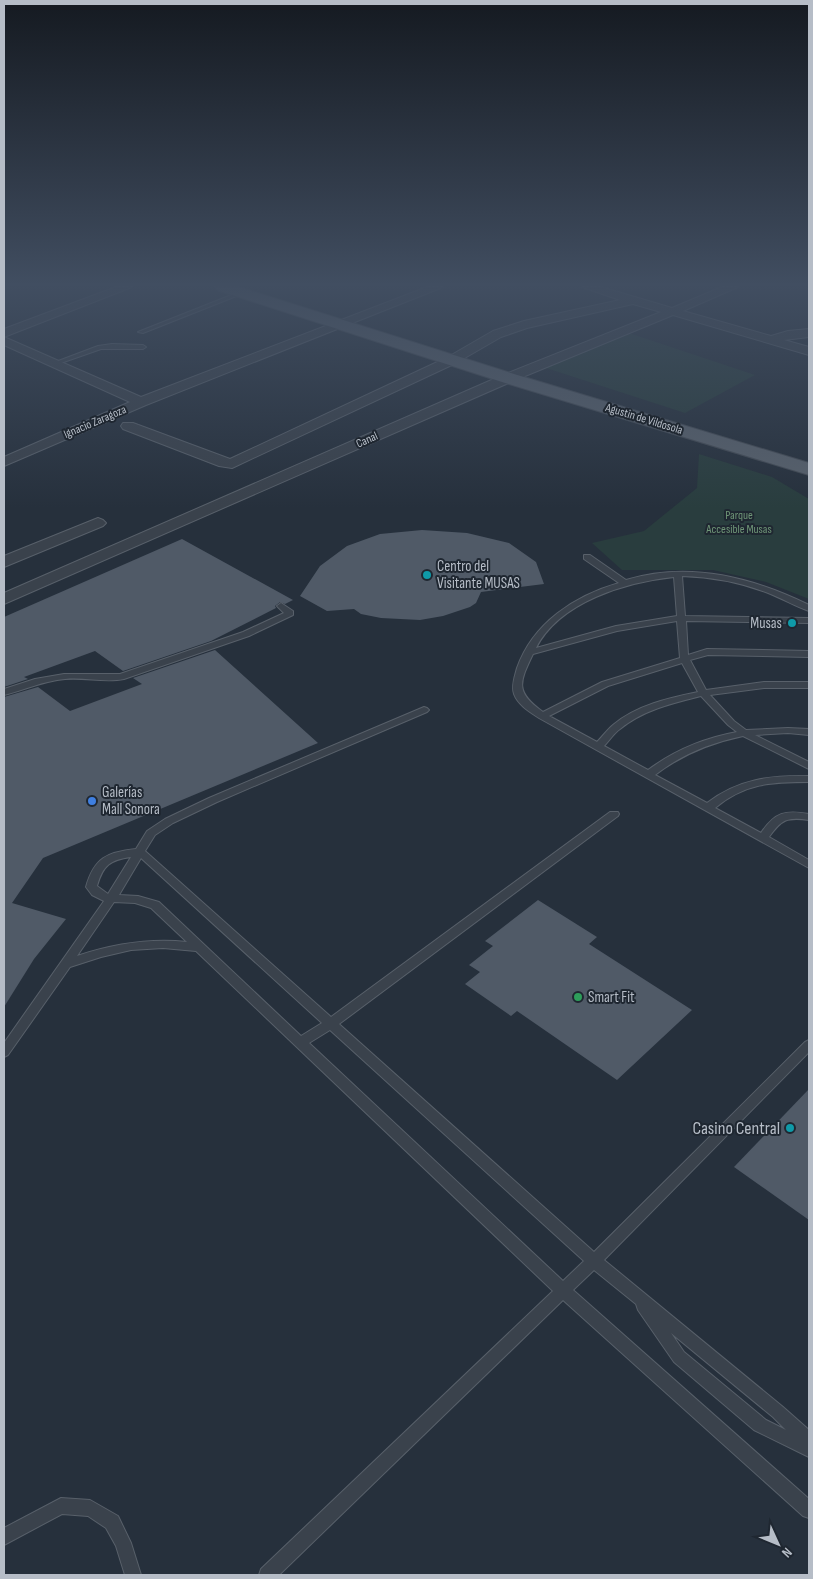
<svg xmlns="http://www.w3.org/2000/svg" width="813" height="1579" font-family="'Sofia Sans Condensed',sans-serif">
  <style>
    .green { fill: #293d3e }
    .building { fill: #505a67 }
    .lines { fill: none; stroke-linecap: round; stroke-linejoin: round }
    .lane-casing { stroke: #58606a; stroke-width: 2 }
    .street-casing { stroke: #58606a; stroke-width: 2 }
    .primary-casing { stroke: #434b55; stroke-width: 2 }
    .lane { fill: #3a424c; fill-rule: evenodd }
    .street { fill: #3a424c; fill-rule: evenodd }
    .primary { fill: #58616c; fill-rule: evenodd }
    .culture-dot { fill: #0f9aa8; stroke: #1f2731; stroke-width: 2 }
    .shop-dot { fill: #3f7fe0; stroke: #1f2731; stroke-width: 2 }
    .leisure-dot { fill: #2e9e5b; stroke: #1f2731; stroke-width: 2 }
    .labels { text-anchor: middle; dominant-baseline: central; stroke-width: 4; stroke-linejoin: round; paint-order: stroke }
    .far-street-label { font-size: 12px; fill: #b6bdc7; stroke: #1f2731 }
    .far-park-label { font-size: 12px; fill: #6f9677; stroke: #1f2731 }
    .poi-label { font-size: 15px; fill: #b6bdc7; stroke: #1f2731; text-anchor: start }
    .near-poi-label { font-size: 18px; fill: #b6bdc7; stroke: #1f2731; text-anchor: end }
  </style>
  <rect width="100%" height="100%" fill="#26303c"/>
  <g class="green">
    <path d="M629,333L755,375L685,413L546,368Z"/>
    <path d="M699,454L772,477L809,499V599L766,582L713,570H622L592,543L644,531L697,488Z"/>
  </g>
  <g class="building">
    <path d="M422,530L467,533L509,543L536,562L544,584L481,592L476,603L470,607L443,616L420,620L381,618L361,614L354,609L327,611L300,596L320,566L347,546L380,534Z"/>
    <path d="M182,539L293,600L285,604L280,602L275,606L276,608L211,641L123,671L95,651L24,677L28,679L4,687V617Z"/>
    <path d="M215,650L318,743L43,858L12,903L66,919L34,959L4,1007V697L38,687L70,711L142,684L133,678Z"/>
    <path d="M538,900L597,937L589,944L692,1010L617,1080L517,1011L511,1016L465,984L480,972L469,965L493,946L485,941Z"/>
    <path d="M809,1089V1220L734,1167Z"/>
  </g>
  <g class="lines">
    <g class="lane-casing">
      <g id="lane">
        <path d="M239,292L244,293L143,333L138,332Z"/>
        <path d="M112,344L143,345L146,347L143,349H101L58,364L53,363L98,346Z"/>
        <path d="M584,555H590L626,580C689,561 752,577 809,605V611C797,607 785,600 773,595C744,583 714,577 682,576L685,616L809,618V623L686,621L688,655L707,649L809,651V657L708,655L690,660L706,690L764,682H809V688H764L710,695L734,721L746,730L788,728L809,729V735L788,733L755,735L809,762V769L743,736C710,743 682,754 655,775L707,803C738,779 771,775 809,776V782C772,782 745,783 715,808L761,833C775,812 785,810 809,814V820C787,817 782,819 769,837L809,860V868L539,718C530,712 518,705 514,694C511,686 515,676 517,668C533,623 574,596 619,583L584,559ZM674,577L677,616L616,626L536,648C560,601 627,582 674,577ZM677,621L680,658L602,682L543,712C515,692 519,683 533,654L617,631ZM682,663L698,692C669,698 637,705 613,725C607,730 602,737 597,742L549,716L608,686ZM701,696L728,725L737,732C704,738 675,750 648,770L604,746C609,741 614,733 620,729C643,710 673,703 701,696Z"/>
        <path d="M281,603L293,611V615L249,636L124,679C105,683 85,677 65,679C43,681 24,690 4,695V689L35,679L64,674H120L243,632L284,613L277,606Z"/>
        <path d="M424,707L427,708L429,710L427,712L217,802L173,823L155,835L145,851L331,1017L610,812H618L619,814L618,816L339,1024L594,1252L805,1042L809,1040V1052L604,1260L783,1407L809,1430V1457L754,1430L674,1362L638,1310L636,1304L594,1270L573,1290L809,1499V1518L803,1516L563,1300L279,1575H259L261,1569L553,1291L196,951L163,948L131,950L101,957L70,967L8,1055L4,1057V1043L104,901L92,895L86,887C94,858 107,852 136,849L147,831L165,819L209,798ZM131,857L108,894L97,886C103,865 110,860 131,857ZM141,858L322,1023L301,1036L159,902L138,896L119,895ZM114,902L135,903L151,908L187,942C149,938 113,944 77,956ZM330,1030L584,1261L563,1281L309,1043ZM671,1333L773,1417L786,1430L766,1420L684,1352Z"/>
        <path d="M61,1498L90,1500L118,1516L131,1543L141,1575H125L116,1546L106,1528L88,1516L62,1514L4,1545V1528Z"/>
      </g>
    </g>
    <g class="street-casing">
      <g id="street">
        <path d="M116,287H132L4,337V329Z"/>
        <path d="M427,287H443L146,405L4,466V457L130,402L4,345V337L141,397Z"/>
        <path d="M582,287H601L672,308L722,287H738L683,311L771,336L788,331L809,329V337L784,340L809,347V355L673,315L513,381L4,604V593L503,375L661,312L633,304L527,328L501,337L456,363L232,468L219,466L123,429L121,426L123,423H133L230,459L448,357L493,331L524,321L620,300Z"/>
        <path d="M98,518L103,520L106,523L103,526L4,567V556Z"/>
      </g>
    </g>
    <g class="primary-casing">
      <path id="primary" d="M215,287H239L514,374L809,463V475L502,382L217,290Z"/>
    </g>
    <use href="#lane" class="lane"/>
    <use href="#street" class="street"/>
    <use href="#primary" class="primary"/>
  </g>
  <linearGradient id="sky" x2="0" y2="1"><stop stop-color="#151a21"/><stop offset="0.56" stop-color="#414e61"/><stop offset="1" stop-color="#414e61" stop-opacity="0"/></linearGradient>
  <rect width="813" height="508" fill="url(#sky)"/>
  <g class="culture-dot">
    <circle cx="427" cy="575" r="5"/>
    <circle cx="792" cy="623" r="5"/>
    <circle cx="790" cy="1128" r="5"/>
  </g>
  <circle class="shop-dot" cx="92" cy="801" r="5"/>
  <circle class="leisure-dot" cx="578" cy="997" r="5"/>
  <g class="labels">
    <g class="far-street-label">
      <text transform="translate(644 419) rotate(17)">Agustin de Vildosola</text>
      <text transform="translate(95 422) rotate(-23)">Ignacio Zaragoza</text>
      <text transform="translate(367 440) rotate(-24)">Canal</text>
    </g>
    <g class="far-park-label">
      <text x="739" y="515">Parque<tspan x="739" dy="14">Accesible Musas</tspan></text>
    </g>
    <g class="poi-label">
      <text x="437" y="566">Centro del<tspan x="437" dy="17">Visitante MUSAS</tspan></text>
      <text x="782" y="623" text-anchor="end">Musas</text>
      <text x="102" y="792">Galerías<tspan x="102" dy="17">Mall Sonora</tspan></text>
      <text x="588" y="997">Smart Fit</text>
    </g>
    <g class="near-poi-label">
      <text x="780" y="1128">Casino Central</text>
    </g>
  </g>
  <rect width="813" height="1579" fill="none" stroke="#b6bdc7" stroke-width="10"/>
  <g transform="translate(778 1544) rotate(134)" stroke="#1f2731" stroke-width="4" paint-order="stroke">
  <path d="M0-4L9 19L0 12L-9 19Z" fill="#b6bdc7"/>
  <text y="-8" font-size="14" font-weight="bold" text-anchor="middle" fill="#b6bdc7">N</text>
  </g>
</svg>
